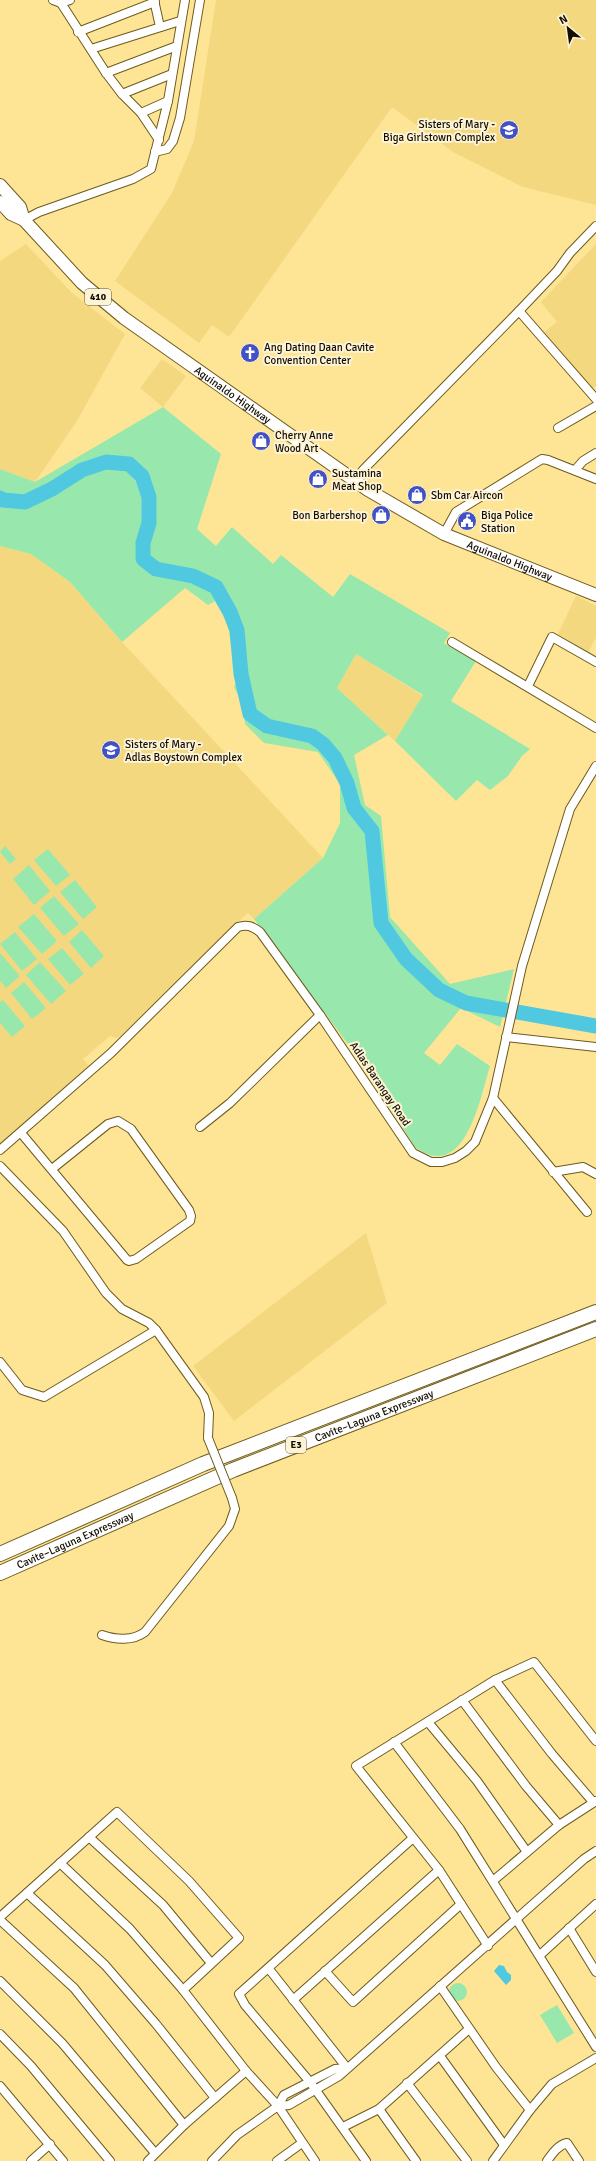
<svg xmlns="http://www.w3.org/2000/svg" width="596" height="2161" font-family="Signika,sans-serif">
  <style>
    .built { fill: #f4d880 }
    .green { fill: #98e8ae }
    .water { fill: #50c9e0 }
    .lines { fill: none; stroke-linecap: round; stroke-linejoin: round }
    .river { stroke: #50c9e0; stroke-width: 15 }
    .street-casing { stroke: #6d5b1e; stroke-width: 10 }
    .primary-casing { stroke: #6d5b1e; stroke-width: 14 }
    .highway-casing { stroke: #6d5b1e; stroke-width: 16 }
    .street { stroke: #fff; stroke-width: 8 }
    .primary { stroke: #fff; stroke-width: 12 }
    .highway { stroke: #fff; stroke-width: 14 }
    .street-bridge-casing { stroke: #6d5b1e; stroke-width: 10; stroke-linecap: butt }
    .street-bridge { stroke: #fff; stroke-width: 8 }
    .labels { text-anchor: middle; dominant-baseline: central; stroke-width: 4; stroke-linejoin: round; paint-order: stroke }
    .shield { fill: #fdf3d5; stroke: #5a5240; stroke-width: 1 }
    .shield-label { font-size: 10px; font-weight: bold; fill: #140d00 }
    .poi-label { font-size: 11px; fill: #140d00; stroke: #fdf3d5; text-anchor: start }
    .street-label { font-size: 11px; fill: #140d00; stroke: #fdf3d5 }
  </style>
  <rect width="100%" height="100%" fill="#fee495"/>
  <g class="built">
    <path d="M216,0H596V205L523,187L453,152L392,107L229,337L212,325L199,343L115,281L172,193L194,141Z"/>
    <path d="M26,244L72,293L125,334L77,421L35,482L0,469V261Z"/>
    <path d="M596,244V386L592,388L544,332L557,322L541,302Z"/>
    <path d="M162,359L186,376L163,407L140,388Z"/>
    <path d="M0,546L31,554L70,582L122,642L323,858L254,919L248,913L222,936L121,1036L116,1038L110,1036L83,1059L89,1066L0,1144Z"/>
    <path d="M576,596L596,606V637L588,653L558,634Z"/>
    <path d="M356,654L423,696L395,741L337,688Z"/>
    <path d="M366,1233L387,1303L234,1421L193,1366Z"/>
  </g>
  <g class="green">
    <path d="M163,407L221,454L197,529L216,546L232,527L273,564L281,555L333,597L350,574L450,633L444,643L476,661L451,701L530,749L522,756L508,776L490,790L477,780L456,801L395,741L423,695L356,654L337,688L388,735L354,755L365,805L381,816L390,917L450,984L514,969L500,1027L461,1008L424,1053L440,1065L457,1044L490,1066C480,1098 465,1184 415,1147L354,1052L254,919L323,858L340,823V784L318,752L264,743L245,724L243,705L234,687L238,677L234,664L228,624L215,601L208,605L185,588L122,642L70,582L31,554L0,546V469L35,482Z"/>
    <path d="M5,846L16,859L10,864L0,852Z"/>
    <path d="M48,849L70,875L56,886L34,860Z"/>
    <path d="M29,865L50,891L34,905L13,879Z"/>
    <path d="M75,880L97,907L83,919L60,892Z"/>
    <path d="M54,896L79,924L64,936L40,908Z"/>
    <path d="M34,914L57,941L42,954L18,927Z"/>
    <path d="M82,930L104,956L91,968L69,942Z"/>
    <path d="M15,932L37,959L22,971L0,944Z"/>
    <path d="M62,948L84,974L70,985L48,959Z"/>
    <path d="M0,953L20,976L6,988L0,981Z"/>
    <path d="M40,962L66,991L51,1004L26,975Z"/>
    <path d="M24,982L46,1008L32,1019L11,993Z"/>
    <path d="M3,1000L25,1026L12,1037L0,1023V1002Z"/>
    <circle cx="458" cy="1992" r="9"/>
    <path d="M557,2005L574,2033L557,2043L540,2015Z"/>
  </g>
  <path class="water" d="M499,1965L504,1966L507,1972L511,1975V1980L506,1985L494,1971Z"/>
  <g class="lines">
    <path class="river" d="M0,498L3,500L25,502L52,489L82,470L106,462L129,464L142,476L149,497V523L143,543V559L156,569L193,576L216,587L230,612L237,630L241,674L250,714L267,726L312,736L323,744L335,758L347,783L354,808L372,831L381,923L406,959L439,990L466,1003L596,1026"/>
    <g class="street-casing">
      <g id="street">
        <path d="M53,0L61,3L70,0"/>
        <path d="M154,0L160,27"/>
        <path d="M61,3L106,73L122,94L141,113L159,140"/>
        <path d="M78,32L155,2"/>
        <path d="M91,49L180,21"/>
        <path d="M106,73L177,46"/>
        <path d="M122,94L172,74"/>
        <path d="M141,113L168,101"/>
        <path d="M155,152L167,149L173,141L180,118L200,0"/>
        <path d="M24,220L39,212L133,179L151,169L168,101L185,0"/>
        <path d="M519,311L596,399"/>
        <path d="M558,428L596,406"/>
        <path d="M575,470L583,461L596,453"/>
        <path d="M355,482L363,470L519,311L557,271L570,253L596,226"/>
        <path d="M444,534L456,512L542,459L548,460L596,479"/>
        <path d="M452,642L596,728"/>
        <path d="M528,686L552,637L596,662"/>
        <path d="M506,1037L596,1047"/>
        <path d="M493,1098L587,1212"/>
        <path d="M200,1127L230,1103L320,1015"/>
        <path d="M21,1133L127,1260L129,1261L136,1259L190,1221L191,1216L189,1210L131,1129L118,1121L108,1124L52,1169"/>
        <path d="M0,1150L111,1053L238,927C247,924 252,926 260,932L320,1015L413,1153L431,1162H442L455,1158L466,1151L475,1142L493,1098L522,966L570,809L596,766"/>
        <path d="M0,1166L63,1231L106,1293L122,1309L149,1323L156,1330L204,1397L209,1413L208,1438"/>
        <path d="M553,1172L583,1167L596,1174"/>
        <path d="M0,1362L22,1390L44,1397L156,1330"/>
        <path d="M102,1635C116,1640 133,1641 145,1632L229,1526L235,1509L232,1498"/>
        <path d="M495,1680L552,1754L593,1802"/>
        <path d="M462,1700L526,1786L559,1825"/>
        <path d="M428,1722L477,1781L527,1852"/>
        <path d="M394,1742L460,1829L596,2047"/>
        <path d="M89,1837L163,1905L211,1963"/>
        <path d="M60,1863L130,1929L183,1990L246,2071L278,2106L315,2161"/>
        <path d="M494,1880L559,1825L596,1801"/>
        <path d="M27,1893L105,1965L156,2024L215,2098"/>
        <path d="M0,1917L117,1812L189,1881L239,1938L183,1990"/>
        <path d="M0,1920L74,1988L184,2125"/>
        <path d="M569,1928L596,1972"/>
        <path d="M488,1946L439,1870L356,1766L495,1680L534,1662L596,1741"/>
        <path d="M540,1955L596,1904"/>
        <path d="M269,1969L347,2068"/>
        <path d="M325,1971L353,2002L461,1904"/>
        <path d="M0,1981L62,2043L155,2153"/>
        <path d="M440,1986L496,2067L530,2110"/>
        <path d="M293,2000L439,1870"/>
        <path d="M0,2034L31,2066L110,2161"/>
        <path d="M440,2056L504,2145"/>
        <path d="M407,2083L467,2161"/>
        <path d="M0,2086L63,2161"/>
        <path d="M278,2106L289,2105L339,2076L584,1859L596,1851"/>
        <path d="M379,2109L416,2161"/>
        <path d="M343,2127L379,2109L469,2029"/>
        <path d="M31,2161L50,2144"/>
        <path d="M148,2161L184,2125L246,2071"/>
        <path d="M212,2161L237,2135L278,2106L284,2095L335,2069L347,2068"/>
        <path d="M277,2161L302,2143"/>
        <path d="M366,2161L310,2082L245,2005L239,1994L413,1838"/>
        <path d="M493,2161L530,2110L552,2084L596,2058"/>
        <path d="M547,2161C552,2154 558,2145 567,2143L579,2161"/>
      </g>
    </g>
    <g class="primary-casing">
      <g id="primary">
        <path d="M0,185L20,207L24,220"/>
        <path id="s1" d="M0,202L11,214L24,220L82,283L124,318L368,490L444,534L596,595"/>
      </g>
    </g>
    <g class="highway-casing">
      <g id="highway">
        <path d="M0,1554L203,1464L596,1312"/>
        <path id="s2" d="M0,1573L233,1470L596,1329"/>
      </g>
    </g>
    <use href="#street" class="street"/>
    <use href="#primary" class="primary"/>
    <use href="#highway" class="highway"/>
    <g class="street-bridge-casing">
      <path id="street-bridge" d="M208,1438L232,1498"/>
    </g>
    <use href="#street-bridge" class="street-bridge"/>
  </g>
  <defs>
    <g id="school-disc" transform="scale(1)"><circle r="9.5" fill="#4251c5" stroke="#fdf3d5"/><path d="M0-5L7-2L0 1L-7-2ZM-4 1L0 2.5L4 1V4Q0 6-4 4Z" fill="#fff"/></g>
    <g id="church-disc" transform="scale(1)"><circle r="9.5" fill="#4251c5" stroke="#fdf3d5"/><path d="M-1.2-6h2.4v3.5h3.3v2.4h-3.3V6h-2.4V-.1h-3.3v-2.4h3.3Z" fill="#fff"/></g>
    <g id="shop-disc" transform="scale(1)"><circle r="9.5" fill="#4251c5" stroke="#fdf3d5"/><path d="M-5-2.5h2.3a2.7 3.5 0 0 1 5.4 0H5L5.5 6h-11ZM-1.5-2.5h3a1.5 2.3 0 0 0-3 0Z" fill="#fff"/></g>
    <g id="civic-disc" transform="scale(1)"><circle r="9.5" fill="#4251c5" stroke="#fdf3d5"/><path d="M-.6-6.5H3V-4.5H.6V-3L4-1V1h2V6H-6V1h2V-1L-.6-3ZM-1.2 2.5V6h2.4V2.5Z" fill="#fff"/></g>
  </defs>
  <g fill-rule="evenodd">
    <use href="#school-disc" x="509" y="130"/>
    <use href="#church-disc" x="250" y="353"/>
    <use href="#shop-disc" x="261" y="441"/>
    <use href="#shop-disc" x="318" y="479"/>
    <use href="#shop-disc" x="417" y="495"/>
    <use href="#shop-disc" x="381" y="515"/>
    <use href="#civic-disc" x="467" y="521"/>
    <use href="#school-disc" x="111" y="750"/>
  </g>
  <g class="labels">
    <g class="shield">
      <rect x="85" y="289" width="26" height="16" rx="3"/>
      <rect x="286" y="1437" width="20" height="16" rx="3"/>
    </g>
    <g class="shield-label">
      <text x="98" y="297">410</text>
      <text x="296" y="1445">E3</text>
    </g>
    <g class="poi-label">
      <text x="495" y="124" text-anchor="end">Sisters of Mary -<tspan x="495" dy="13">Biga Girlstown Complex</tspan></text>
      <text x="264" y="347">Ang Dating Daan Cavite<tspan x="264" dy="13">Convention Center</tspan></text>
      <text x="275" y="435">Cherry Anne<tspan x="275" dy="13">Wood Art</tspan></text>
      <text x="332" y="473">Sustamina<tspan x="332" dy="13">Meat Shop</tspan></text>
      <text x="431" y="495">Sbm Car Aircon</text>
      <text x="367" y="515" text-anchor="end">Bon Barbershop</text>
      <text x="481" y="515">Biga Police<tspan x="481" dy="13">Station</tspan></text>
      <text x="125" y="744">Sisters of Mary -<tspan x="125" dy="13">Adlas Boystown Complex</tspan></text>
    </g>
    <g class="street-label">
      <text stroke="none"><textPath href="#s1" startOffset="304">Aguinaldo Highway</textPath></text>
      <text stroke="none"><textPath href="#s1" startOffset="628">Aguinaldo Highway</textPath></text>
      <text transform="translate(380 1084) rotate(56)">Adlas Barangay Road</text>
      <text stroke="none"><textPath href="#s2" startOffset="406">Cavite–Laguna Expressway</textPath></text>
      <text stroke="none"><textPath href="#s2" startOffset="82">Cavite–Laguna Expressway</textPath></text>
    </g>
  </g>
  <g transform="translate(568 28) rotate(331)" stroke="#fdf3d5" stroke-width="3" paint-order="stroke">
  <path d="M0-3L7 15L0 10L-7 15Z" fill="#140d00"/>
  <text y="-6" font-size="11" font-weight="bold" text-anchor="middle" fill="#140d00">N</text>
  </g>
</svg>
